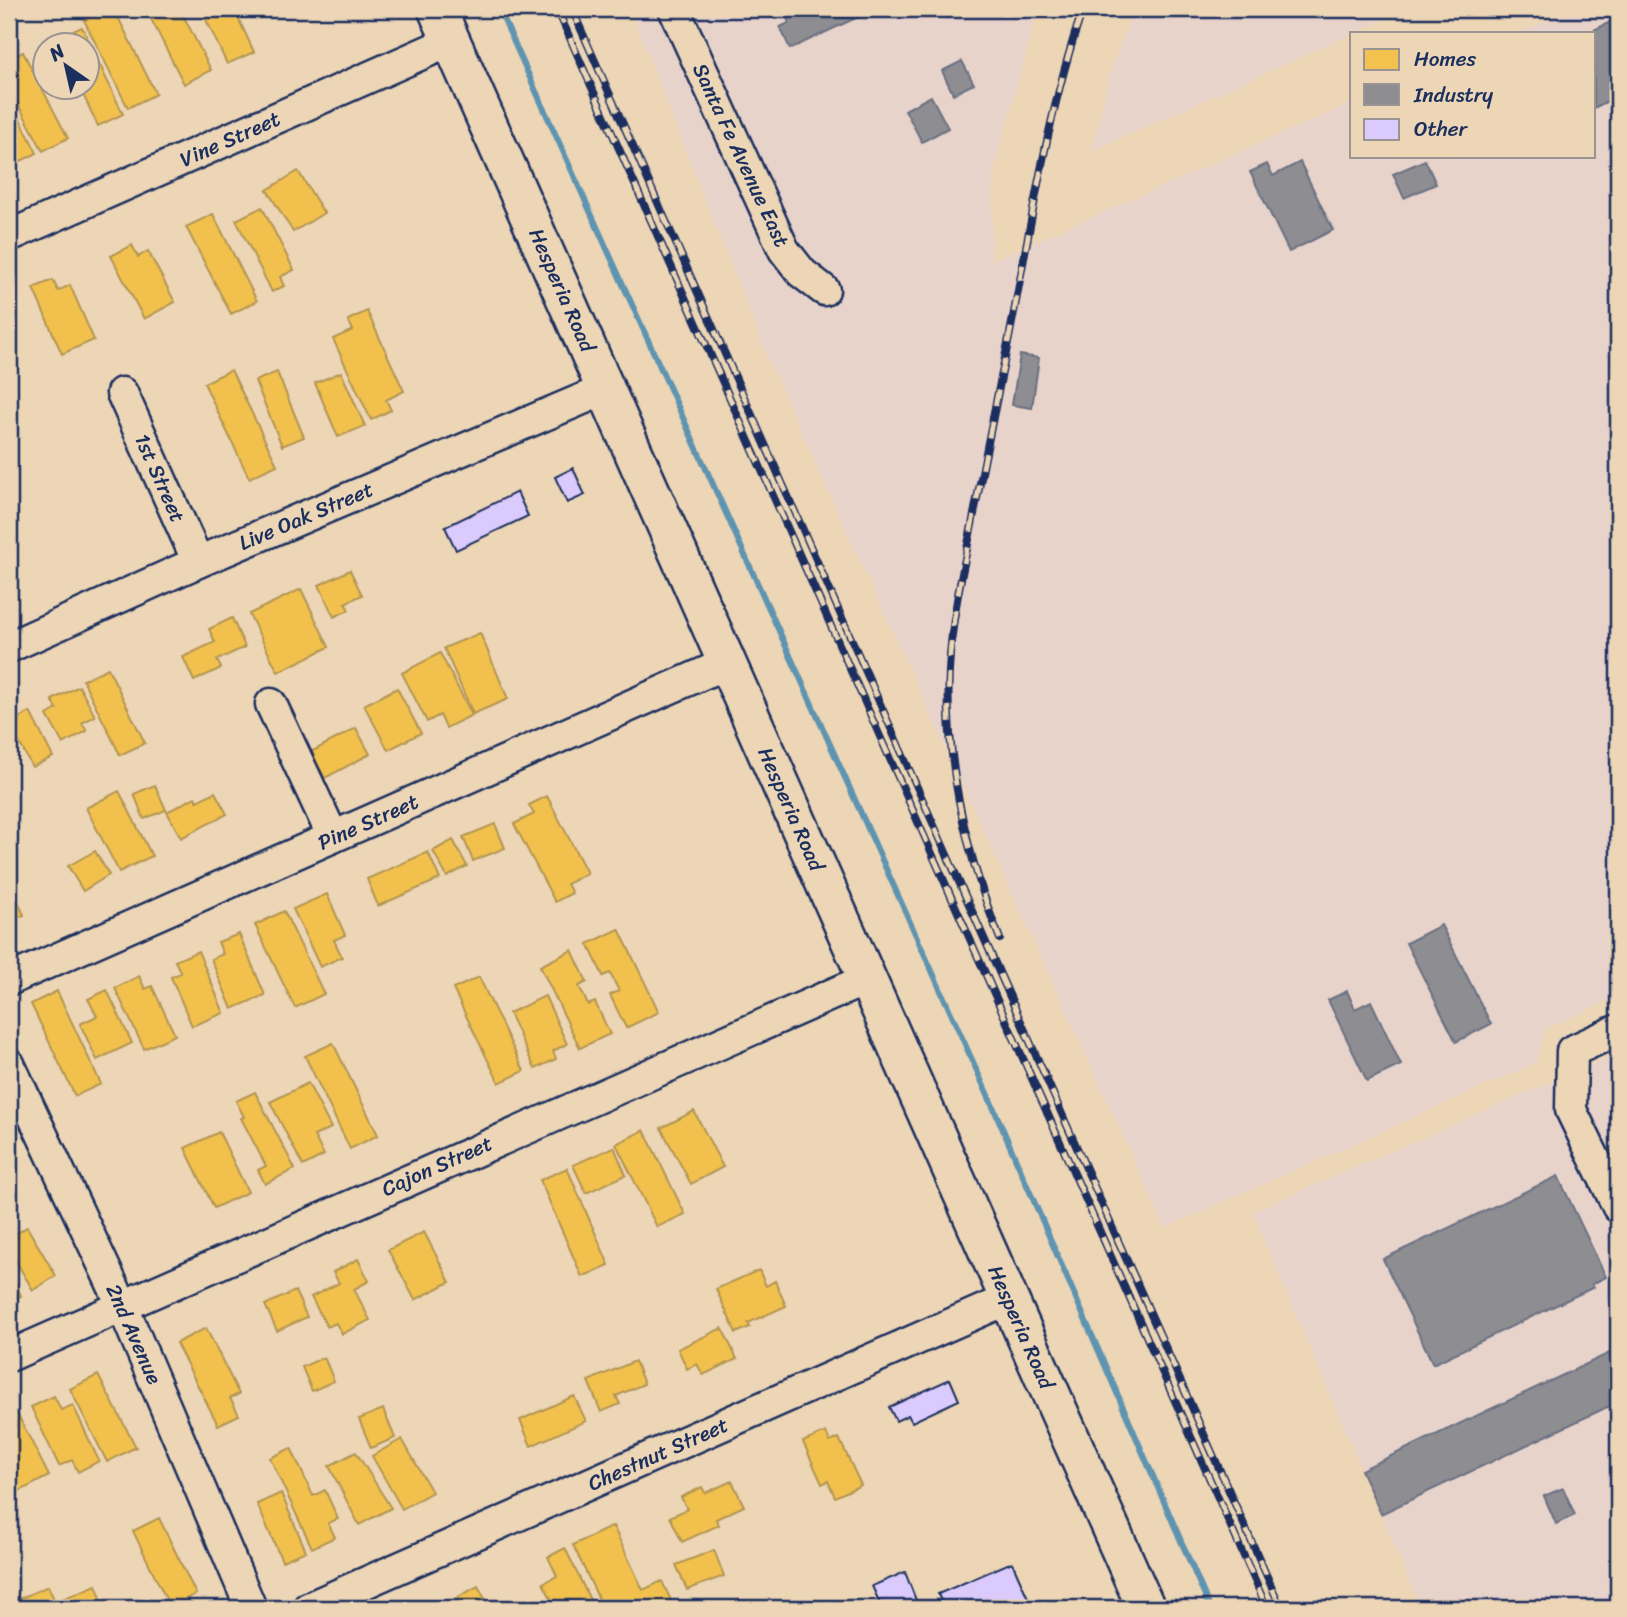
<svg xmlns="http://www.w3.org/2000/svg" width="1627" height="1617" font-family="Sriracha,sans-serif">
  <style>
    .built { fill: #e8d3cb }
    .homes { fill: #f2c14e; stroke: #b29553; stroke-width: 2 }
    .industry { fill: #8d8d92; stroke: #6b7182; stroke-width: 2 }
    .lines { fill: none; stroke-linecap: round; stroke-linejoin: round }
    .stream { stroke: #5e94b1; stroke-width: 6 }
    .building { fill: #dbcbfc; stroke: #1b2f5e; stroke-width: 2 }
    .minor-casing { stroke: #1b2f5e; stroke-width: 35 }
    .major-casing { stroke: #1b2f5e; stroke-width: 42 }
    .minor { stroke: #edd6b6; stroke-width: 30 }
    .major { stroke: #edd6b6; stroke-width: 37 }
    .rail-casing { stroke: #1b2f5e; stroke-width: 8 }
    .rail { stroke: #edd6b6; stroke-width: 5; stroke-dasharray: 16; stroke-linecap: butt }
    .labels { text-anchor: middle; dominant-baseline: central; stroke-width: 7; stroke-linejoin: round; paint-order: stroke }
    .street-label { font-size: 21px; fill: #1b2f5e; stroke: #edd6b6 }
  </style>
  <rect width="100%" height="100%" fill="#edd6b6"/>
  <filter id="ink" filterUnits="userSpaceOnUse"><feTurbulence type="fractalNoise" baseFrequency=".0143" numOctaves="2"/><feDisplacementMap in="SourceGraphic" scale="14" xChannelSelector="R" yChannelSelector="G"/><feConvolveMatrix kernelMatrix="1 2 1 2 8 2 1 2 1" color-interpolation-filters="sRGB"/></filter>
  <g filter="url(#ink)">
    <g class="built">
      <path d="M630,9H1038L993,173L991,261L1352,103V156H1594V33H1518L1575,9H1618V996L1545,1029L1536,1063L1165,1228L767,357Z"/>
      <path d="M1134,9H1406L1092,151L1109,75Z"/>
      <path d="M1618,1053V1608H1421L1252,1212Z"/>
    </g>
    <g class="homes">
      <path d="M107,9H114L156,94L128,108L84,20Z"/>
      <path d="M146,9H180L211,70L184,84Z"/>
      <path d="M201,9H234L254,52L227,64Z"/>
      <path d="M82,27L123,114L98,126L80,88H88V46H61L57,38Z"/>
      <path d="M23,52L68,138L43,151L9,87V60Z"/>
      <path d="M9,97L37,153L13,165L9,157Z"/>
      <path d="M298,171L324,213L293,232L267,190Z"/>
      <path d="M262,207L294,270L280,277L284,286L272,292L236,220Z"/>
      <path d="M213,214L257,301L231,314L186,227Z"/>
      <path d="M132,245L138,257L148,251L175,302L144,319L111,256Z"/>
      <path d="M53,280L58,291L70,285L94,340L62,354L33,288Z"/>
      <path d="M367,311L404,391L386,400L391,410L371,420L333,339L353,330L348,320Z"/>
      <path d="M231,370L277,465L249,478L204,383Z"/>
      <path d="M277,372L304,437L282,446L255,381Z"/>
      <path d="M341,372L365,426L338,437L315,383Z"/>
      <path d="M350,570L362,595L345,603L349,610L334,617L319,585Z"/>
      <path d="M301,589L329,647L278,672L249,614Z"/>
      <path d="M232,618L245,647L217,660L221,668L194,681L183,657L215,642L209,629Z"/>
      <path d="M480,633L508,699L473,714L444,648Z"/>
      <path d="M440,653L472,715L446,728L440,715L427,722L402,673Z"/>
      <path d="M108,668L145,743L120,755L83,680Z"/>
      <path d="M79,686L95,716L82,723L87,731L63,744L47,715L57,709L52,700Z"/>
      <path d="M397,688L421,733L388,750L364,705Z"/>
      <path d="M30,712L53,757L32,767L9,723Z"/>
      <path d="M356,728L370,754L325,778L311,752Z"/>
      <path d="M155,785L166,810L144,819L134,794Z"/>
      <path d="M119,791L152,856L119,872L86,808Z"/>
      <path d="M215,792L227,814L181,838L167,812L195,797L197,801Z"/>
      <path d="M547,796L587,873L567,884L572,893L555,902L514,824L534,814L529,805Z"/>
      <path d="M495,824L505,848L473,861L463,837Z"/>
      <path d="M453,840L467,866L447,877L433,851Z"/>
      <path d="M95,851L109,875L83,891L68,866Z"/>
      <path d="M428,852L440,879L378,906L367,879Z"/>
      <path d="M9,881L24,915L9,922Z"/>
      <path d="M327,894L345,935L334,940L342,957L320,967L293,909Z"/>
      <path d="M284,911L324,994L295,1008L255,925Z"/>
      <path d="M619,929L659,1012L626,1028L610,995L619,991L610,973L603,976L588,944Z"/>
      <path d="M239,934L265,995L232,1009L211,959L223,954L218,942Z"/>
      <path d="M572,950L587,982L579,986L588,1005L595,1002L610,1034L580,1048L540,966Z"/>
      <path d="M198,951L224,1013L192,1026L171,977L181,973L175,961Z"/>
      <path d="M139,976L145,989L152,986L175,1035L144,1049L115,988Z"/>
      <path d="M479,977L524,1071L499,1083L453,989Z"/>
      <path d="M107,990L132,1043L97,1060L80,1024L97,1016L88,999Z"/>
      <path d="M57,991L101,1084L75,1096L31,1004Z"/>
      <path d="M545,996L567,1044L553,1051L556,1059L535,1069L509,1013Z"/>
      <path d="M333,1043L378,1135L350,1149L305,1056Z"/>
      <path d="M308,1083L331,1128L314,1136L324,1155L303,1166L270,1102Z"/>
      <path d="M255,1092L295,1169L265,1184L258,1170L266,1166L241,1118L244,1117L236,1101Z"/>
      <path d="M694,1111L723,1167L691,1184L661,1128Z"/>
      <path d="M644,1130L685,1214L657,1227L616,1144Z"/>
      <path d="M219,1132L248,1192L214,1208L185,1148Z"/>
      <path d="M614,1147L626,1175L586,1193L573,1165Z"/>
      <path d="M567,1168L609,1265L582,1277L540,1180Z"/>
      <path d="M27,1227L56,1276L33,1290L9,1250V1238Z"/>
      <path d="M424,1232L450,1282L415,1300L388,1250Z"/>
      <path d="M358,1259L369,1281L354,1289L370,1320L342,1334L336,1323L327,1327L311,1297L339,1283L333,1272Z"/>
      <path d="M9,1267L21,1296L9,1301Z"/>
      <path d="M759,1270L766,1286L775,1281L786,1306L748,1323L750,1327L736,1333L716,1289Z"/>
      <path d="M295,1291L307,1317L277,1331L265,1305Z"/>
      <path d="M206,1328L239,1394L230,1398L239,1415L218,1425L176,1343Z"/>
      <path d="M722,1328L737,1359L703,1375L697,1364L687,1369L678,1349Z"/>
      <path d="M324,1357L334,1381L312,1391L302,1367Z"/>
      <path d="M635,1361L644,1384L616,1396L620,1404L601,1412L588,1381Z"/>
      <path d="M98,1375L136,1447L107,1462L70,1389Z"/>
      <path d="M54,1396L61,1410L73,1405L99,1461L78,1472L72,1460L59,1466L31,1407Z"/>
      <path d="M574,1396L586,1421L531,1446L520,1420Z"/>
      <path d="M383,1409L395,1438L371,1448L359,1419Z"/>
      <path d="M17,1413L49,1476L20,1491L9,1469V1417Z"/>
      <path d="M826,1432L830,1442L839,1438L861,1485L835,1497L828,1481L822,1484L803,1442Z"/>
      <path d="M402,1439L432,1492L402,1509L372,1456Z"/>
      <path d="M291,1448L313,1496L325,1490L338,1519L328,1523L335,1537L312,1548L270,1458Z"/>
      <path d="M356,1452L391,1508L359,1525L329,1466Z"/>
      <path d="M732,1481L744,1506L716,1519L719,1525L682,1542L670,1517L687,1509L681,1497L702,1487L705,1493Z"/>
      <path d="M281,1493L306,1551L282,1561L257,1504Z"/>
      <path d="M159,1518L196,1594L170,1607L133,1531Z"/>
      <path d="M613,1526L643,1590L662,1581L674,1607L603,1608L573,1545Z"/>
      <path d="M565,1548L594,1608H556L543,1583L557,1576L548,1557Z"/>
      <path d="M714,1550L724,1576L687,1590L676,1565Z"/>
      <path d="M96,1585L105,1608H63L60,1600Z"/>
      <path d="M48,1586L58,1608H12L10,1603Z"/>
      <path d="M478,1586L490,1608H452L449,1602Z"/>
    </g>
    <g class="industry">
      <path d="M783,9H875L790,49L780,27L789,23Z"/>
      <path d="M942,9H966L947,18Z"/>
      <path d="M1618,18V101L1613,103L1612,99L1594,108V33H1588Z"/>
      <path d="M962,61L974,84L953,94L942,71Z"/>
      <path d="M931,96L948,128L922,142L905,110Z"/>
      <path d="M1425,160L1436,184L1404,198L1393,174Z"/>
      <path d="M1300,162L1333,230L1289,252L1250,172L1267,164L1273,176Z"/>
      <path d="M1020,355L1039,358L1032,408L1012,405Z"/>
      <path d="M1441,925L1491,1024L1456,1042L1406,943Z"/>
      <path d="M1347,991L1355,1009L1371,1001L1401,1065L1367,1081L1328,1000Z"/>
      <path d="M1558,1176L1606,1277L1592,1284L1594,1287L1433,1364L1383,1259Z"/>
      <path d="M1618,1349V1402L1381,1514L1361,1470Z"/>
      <path d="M1563,1488L1575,1515L1556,1524L1544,1496Z"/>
    </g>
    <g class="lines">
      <path class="stream" d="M499,9L991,1102L1210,1608"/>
    </g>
    <g class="building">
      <path d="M573,468L585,495L567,503L555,477Z"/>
      <path d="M517,492L528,516L456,550L445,527Z"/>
      <path d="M950,1379L959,1400L912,1422L908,1415L896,1421L889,1407Z"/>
      <path d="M1012,1562L1032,1607L944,1608L938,1594Z"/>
      <path d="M905,1572L919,1608H882L872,1586Z"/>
    </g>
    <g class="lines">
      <g class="minor-casing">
        <g id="minor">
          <path d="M674,9L784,250L802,273L824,290"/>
          <path d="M9,236L451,41"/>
          <path d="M122,393L198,562"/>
          <path d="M9,647L198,562L606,389"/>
          <path d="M271,704L333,837"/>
          <path d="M9,980L727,663"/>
          <path d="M1618,1030L1572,1051L1571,1110L1618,1207"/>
          <path d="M9,1064L122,1305L251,1608"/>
          <path d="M9,1356L867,979"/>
          <path d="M308,1608L1008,1299"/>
        </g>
      </g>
      <g class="major-casing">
        <path id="major" d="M437,9L1146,1608"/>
      </g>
      <use href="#minor" class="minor"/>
      <use href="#major" class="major"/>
      <g class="rail-casing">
        <g id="rail">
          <path d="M557,9L1267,1608"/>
          <path d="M572,9L1281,1608"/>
          <path d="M1000,939C966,854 945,764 949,671C951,622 962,573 972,525C984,461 997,397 1010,333C1031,225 1047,114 1083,9"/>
        </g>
      </g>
      <use href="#rail" class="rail"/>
    </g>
  </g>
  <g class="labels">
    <g class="street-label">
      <text transform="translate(230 139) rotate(-24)">Vine Street</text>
      <text transform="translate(741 155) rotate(65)">Santa Fe Avenue East</text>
      <text transform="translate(562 290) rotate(66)">Hesperia Road</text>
      <text transform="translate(160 478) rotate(66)">1st Street</text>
      <text transform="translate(306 516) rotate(-23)">Live Oak Street</text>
      <text transform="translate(791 809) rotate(66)">Hesperia Road</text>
      <text transform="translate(368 822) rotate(-24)">Pine Street</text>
      <text transform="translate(437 1166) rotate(-24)">Cajon Street</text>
      <text transform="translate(1021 1327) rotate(66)">Hesperia Road</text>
      <text transform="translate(134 1334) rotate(66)">2nd Avenue</text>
      <text transform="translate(658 1454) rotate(-24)">Chestnut Street</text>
    </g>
  </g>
  <rect width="1627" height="1617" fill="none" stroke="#edd6b6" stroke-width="35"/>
  <rect x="18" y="18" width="1592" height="1582" fill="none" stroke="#1b2f5e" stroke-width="2.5" filter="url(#ink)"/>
  <rect x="1350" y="32" width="245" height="126" fill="#edd6b6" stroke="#999393" stroke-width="2"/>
  <rect x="1364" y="49" width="35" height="21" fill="#f2c14e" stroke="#999393" stroke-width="2"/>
  <text x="1414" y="66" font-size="21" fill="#1b2f5e">Homes</text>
  <rect x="1364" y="84" width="35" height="21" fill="#8d8d92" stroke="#999393" stroke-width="2"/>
  <text x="1414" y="102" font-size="21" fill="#1b2f5e">Industry</text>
  <rect x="1364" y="119" width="35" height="21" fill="#dbcbfc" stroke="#999393" stroke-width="2"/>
  <text x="1414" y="136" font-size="21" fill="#1b2f5e">Other</text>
  <g transform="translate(66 66) rotate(326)"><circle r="33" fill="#edd6b6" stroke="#999393" stroke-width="2"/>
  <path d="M0-5L12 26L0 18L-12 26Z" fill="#1b2f5e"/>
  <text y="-10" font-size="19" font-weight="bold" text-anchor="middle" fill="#1b2f5e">N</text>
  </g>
</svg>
